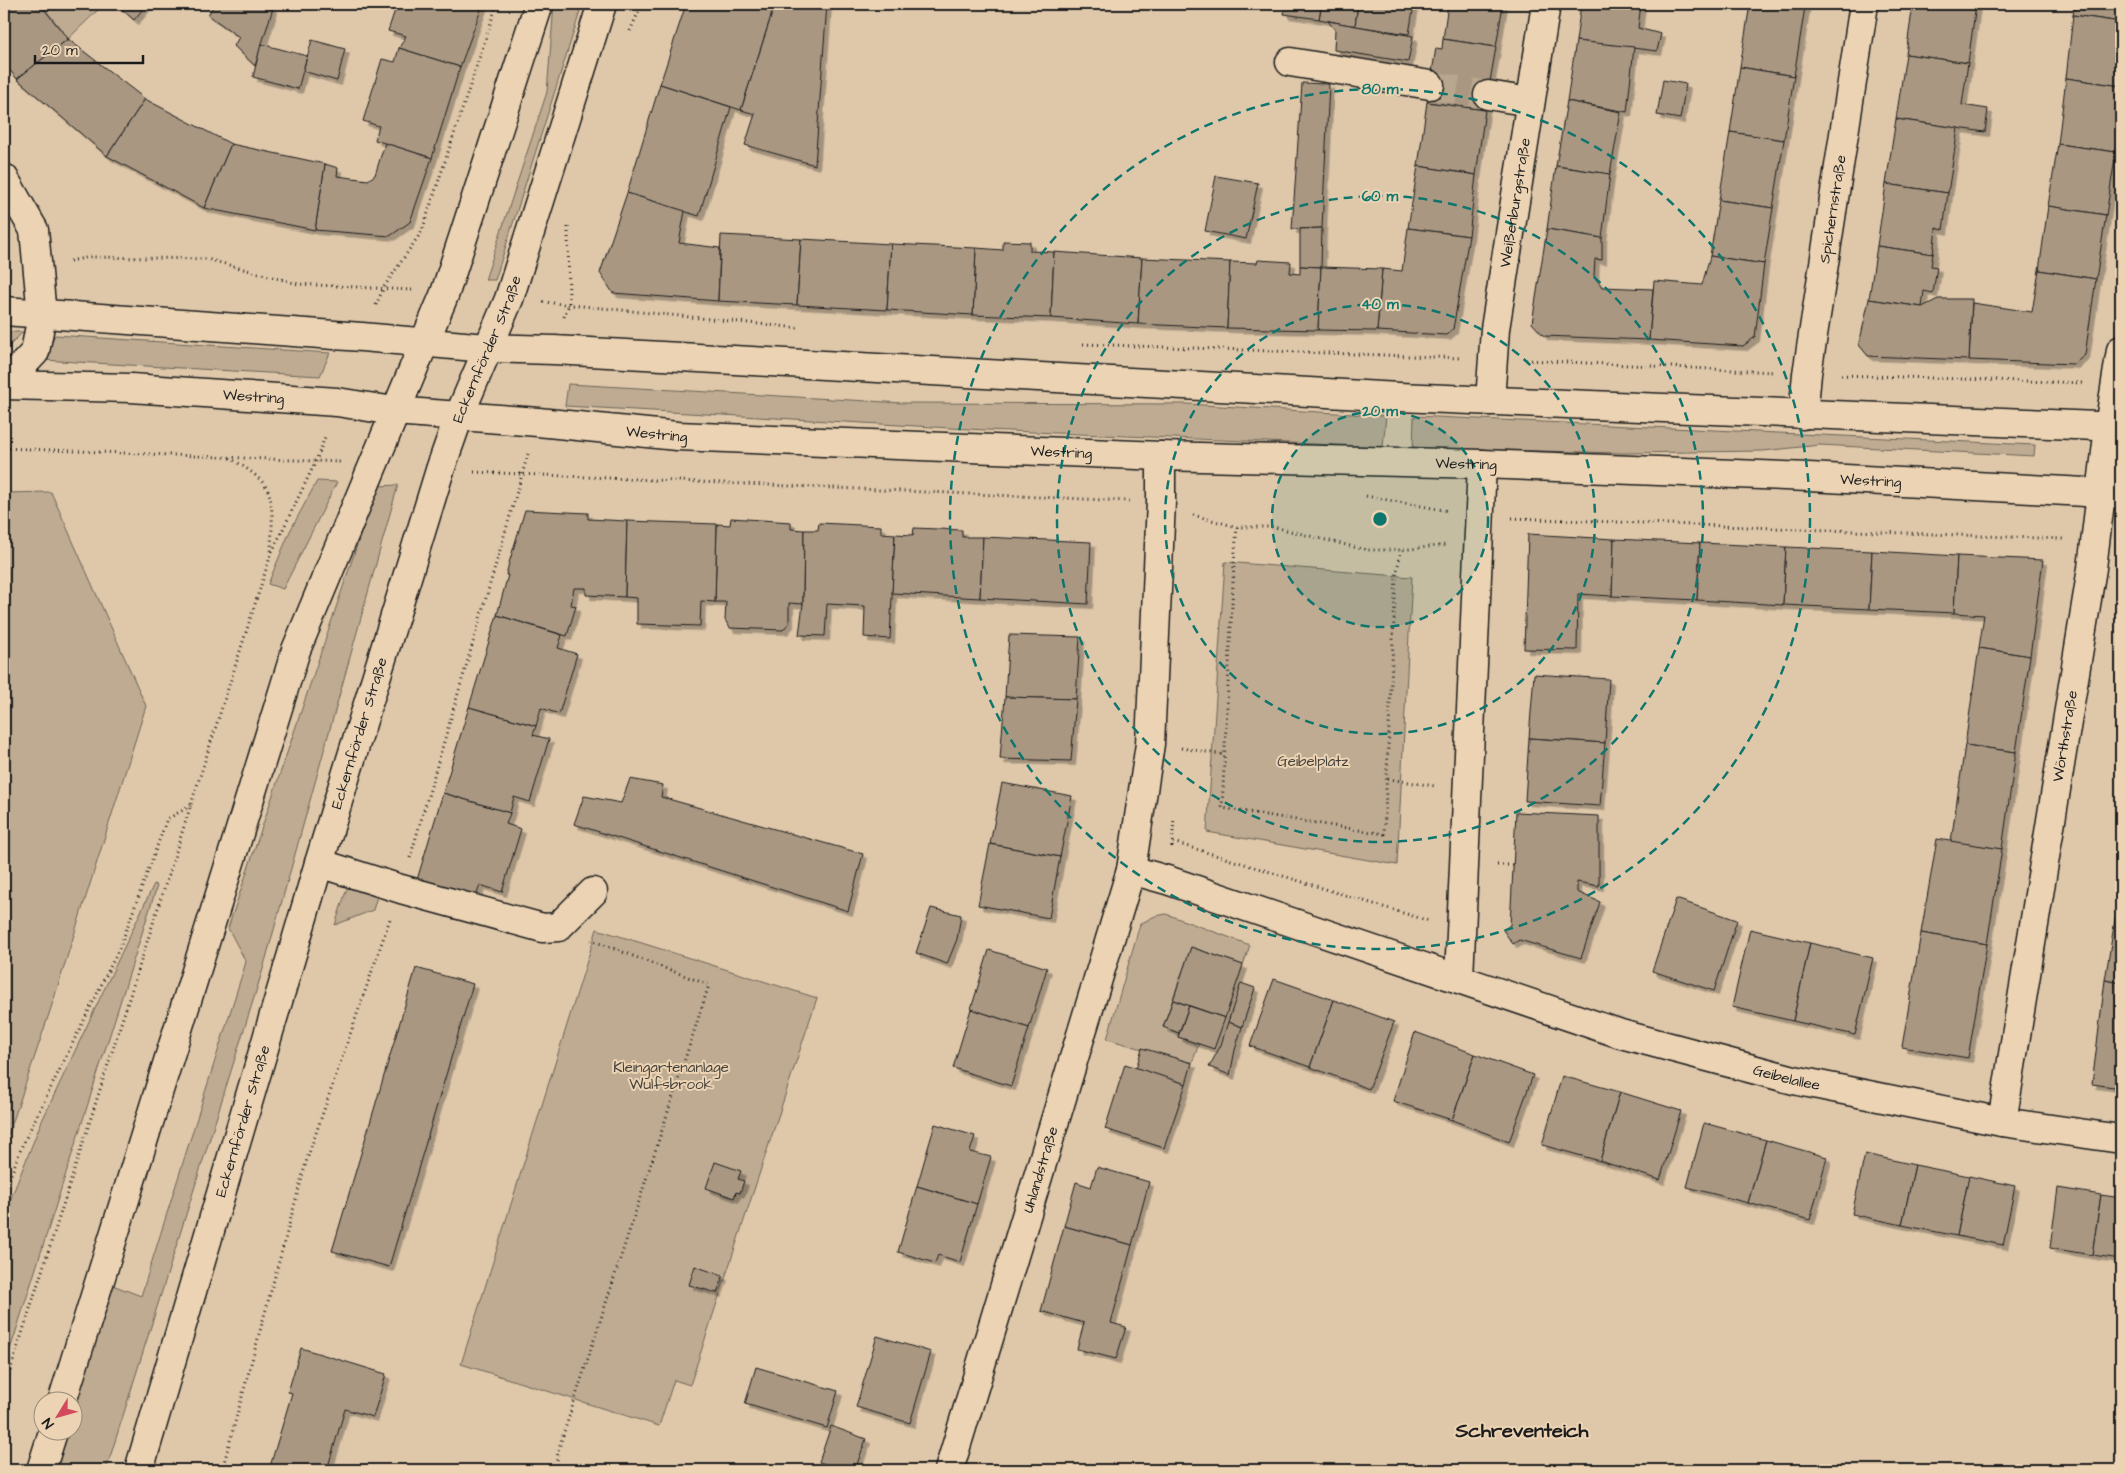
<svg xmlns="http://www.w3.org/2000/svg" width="2125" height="1474" font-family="'Architects Daughter',sans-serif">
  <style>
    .green { fill: #beab92; stroke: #6d6457 }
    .building { fill: #a99782; stroke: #1c1c1c; filter: url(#shadow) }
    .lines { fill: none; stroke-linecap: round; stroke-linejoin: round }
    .minor-tunnel { stroke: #b8a68e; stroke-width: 28; stroke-dasharray: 28 14; stroke-linecap: butt }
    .minor-casing { stroke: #1c1c1c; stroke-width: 31 }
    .major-casing { stroke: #1c1c1c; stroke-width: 31 }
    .path { stroke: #1c1c1c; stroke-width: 3; stroke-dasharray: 1 4; stroke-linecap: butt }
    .minor { stroke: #ebd3b3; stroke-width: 28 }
    .major { stroke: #ebd3b3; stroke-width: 28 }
    .ring { fill: none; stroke: #0f766e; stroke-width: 2.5; stroke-dasharray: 9 6 }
    .labels { text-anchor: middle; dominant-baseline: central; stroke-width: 4; stroke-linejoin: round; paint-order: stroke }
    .street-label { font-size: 15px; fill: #1c1c1c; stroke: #ebd3b3 }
    .park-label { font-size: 15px; fill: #44403a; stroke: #ebd3b3 }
    .district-label { font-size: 20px; font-weight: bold; fill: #1c1c1c; stroke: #ebd3b3 }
    .centre { fill: #0f766e; stroke: #ebd3b3; stroke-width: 2.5 }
    .ring-label { font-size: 15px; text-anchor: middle; font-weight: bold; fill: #0f766e; stroke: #ebd3b3; stroke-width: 4; stroke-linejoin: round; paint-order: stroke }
  </style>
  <defs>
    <filter id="shadow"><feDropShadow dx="4.5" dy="4.5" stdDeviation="0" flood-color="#0004"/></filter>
  </defs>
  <rect width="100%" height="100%" fill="#dfc8aa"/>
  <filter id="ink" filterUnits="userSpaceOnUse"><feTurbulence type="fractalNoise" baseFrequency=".02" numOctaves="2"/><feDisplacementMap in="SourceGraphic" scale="10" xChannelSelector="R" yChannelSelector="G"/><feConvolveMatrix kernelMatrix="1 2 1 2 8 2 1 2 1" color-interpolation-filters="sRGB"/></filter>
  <g filter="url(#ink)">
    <g class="green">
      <path d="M40,4H104L68,39Z"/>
      <path d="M554,4H570L580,12L495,280H485L547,92Z"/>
      <path d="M4,332H23L4,351Z"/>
      <path d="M55,335L330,353L320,376L42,360Z"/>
      <path d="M568,384L903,403L1187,404L1386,416L1383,447L986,430L565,406Z"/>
      <path d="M1414,416L2035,445L2034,456L1820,445L1763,451L1625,453L1413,448Z"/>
      <path d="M317,481L337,482L283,589L268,584L290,531Z"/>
      <path d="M398,485L263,969L106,1470H55L66,1432H72L73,1411L110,1284L141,1296L246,962L228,928L377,486Z"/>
      <path d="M51,492L146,706L51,1008L4,1148V493Z"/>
      <path d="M1225,562L1412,577L1397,865L1207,832Z"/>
      <path d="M154,884L157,886L4,1369V1216L40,1125Z"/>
      <path d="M347,888L378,893L373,910L335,925Z"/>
      <path d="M1166,914L1250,945L1243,965L1191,947L1163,1027L1179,1033L1178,1037L1199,1044L1192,1063L1107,1039L1140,924L1155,916Z"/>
      <path d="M597,929L817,998L690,1385L674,1380L659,1426L461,1364Z"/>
    </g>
    <g class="building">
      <path d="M4,4H40L68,39L17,79L4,63Z"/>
      <path d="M116,4H147L134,20Z"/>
      <path d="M214,4H267L273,8L255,66L234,46L239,37L208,15Z"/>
      <path d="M397,4H483L460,67L399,48L406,36L388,31Z"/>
      <path d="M686,4H775L741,110L660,84Z"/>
      <path d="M775,4H827L815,165L745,145L755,114L741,110Z"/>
      <path d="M1286,4H1322L1319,19L1284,14Z"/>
      <path d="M1322,4H1358L1355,26L1319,19Z"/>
      <path d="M1358,4H1414L1409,34L1355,26Z"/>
      <path d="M1448,4H1503L1496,47L1443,39Z"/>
      <path d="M1581,4H1641L1638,28L1661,34L1657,51L1576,41Z"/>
      <path d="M1750,4H1786L1805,7L1794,76L1740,67Z"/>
      <path d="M1786,4H1805V7Z"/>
      <path d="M1913,4H1976L1968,63L1906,54Z"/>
      <path d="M2075,4H2121V22L2073,15Z"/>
      <path d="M2073,15L2121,22V86L2066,78Z"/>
      <path d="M1328,21L1413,36L1408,62L1334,50L1335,30Z"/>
      <path d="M68,39L145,99L107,156L17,79Z"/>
      <path d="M1443,39L1496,47L1485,110L1427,102L1436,48L1442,49Z"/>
      <path d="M312,40L345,49L337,81L303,71Z"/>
      <path d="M1576,41L1634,47L1627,112L1567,101Z"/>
      <path d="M261,44L307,56L298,89L253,77Z"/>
      <path d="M399,48L460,67L432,158L375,140L379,126L363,121L382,59L395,62Z"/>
      <path d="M1906,54L1968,63L1962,105L1988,109L1985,132L1896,119Z"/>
      <path d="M1740,67L1794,76L1784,140L1730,132Z"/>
      <path d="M2066,78L2121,86V118L2116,152L2058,144Z"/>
      <path d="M1663,80L1686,84L1680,119L1657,115Z"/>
      <path d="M1302,83L1329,84L1322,228L1292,229Z"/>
      <path d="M660,84L731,107L699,216L627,193Z"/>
      <path d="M145,99L231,144L204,208L107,156Z"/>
      <path d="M1567,101L1621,112L1610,174L1556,166Z"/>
      <path d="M1427,102L1485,110L1476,175L1418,166Z"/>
      <path d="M1896,119L1958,128L1948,193L1886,184Z"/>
      <path d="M1730,132L1784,140L1773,208L1719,200Z"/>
      <path d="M385,143L432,158L410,222L390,236L315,230L325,164L338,168L337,176L368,180L375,175Z"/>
      <path d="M231,144L325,164L315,230L204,208Z"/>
      <path d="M2058,144L2116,152L2106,215L2048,206Z"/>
      <path d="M1418,166L1476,175L1469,236L1408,228Z"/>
      <path d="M1556,166L1610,174L1602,238L1547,229Z"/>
      <path d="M1216,176L1258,183L1246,239L1205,231Z"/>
      <path d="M1886,184L1948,193L1943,230L1936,228L1933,254L1877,246Z"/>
      <path d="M627,193L685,211L679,243L720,248L718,301L613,293L600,273Z"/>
      <path d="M1719,200L1773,208L1764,264L1710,256Z"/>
      <path d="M2048,206L2106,215L2096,279L2039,270Z"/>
      <path d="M1322,228L1321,267L1300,266V229Z"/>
      <path d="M1408,228L1469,236L1453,329L1446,335L1377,331L1382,269L1402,271Z"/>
      <path d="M1547,229L1602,238V260L1595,259L1594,276L1602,287L1653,289L1649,340L1544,336L1532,323Z"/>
      <path d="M721,235L801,239L797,305L718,301Z"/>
      <path d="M801,239L891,244L887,310L797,305Z"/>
      <path d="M1003,241L1030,242V251L1054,252L1051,318L973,315L976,248L1003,250Z"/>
      <path d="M891,244L976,248L973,315L887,310Z"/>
      <path d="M1877,246L1933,254L1931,266L1937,267L1933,293L1924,291L1922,307L1869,299Z"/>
      <path d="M1054,252L1142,258L1138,324L1051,318Z"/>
      <path d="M1710,256L1764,264L1755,337L1743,346L1649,340L1654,281L1702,285Z"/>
      <path d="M1142,258L1230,262L1227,328L1138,324Z"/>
      <path d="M1258,260L1291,262L1290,273L1300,274V266L1321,267L1318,330L1227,328L1230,262L1257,263Z"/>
      <path d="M1321,267L1382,269L1377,331L1318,330Z"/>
      <path d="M2039,270L2096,279L2085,355L2074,364L1969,360L1972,303L2032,312Z"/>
      <path d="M1869,299L1922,307L1938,299H1972L1969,360L1868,356L1859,345Z"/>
      <path d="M525,510L588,513V519L627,521L625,597L586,595V588H574L571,605L576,606L567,636L497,615L508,575H506L509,563Z"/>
      <path d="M731,518L791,522V529L804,530L803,604L789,603V623L783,630L730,628L725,620L726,602H715L717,524L730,525Z"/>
      <path d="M627,521L717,524L715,602L701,601L700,626L637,624V598L625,597Z"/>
      <path d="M819,523L881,526V533L895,534L890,639L864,637L865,606L827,604L825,636L799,635L803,604L804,530H818Z"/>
      <path d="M914,528L962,530V537H983L980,598L892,593L895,534L913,535Z"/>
      <path d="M1528,534L1614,539L1612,596L1578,594L1577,650L1524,649Z"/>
      <path d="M983,537L1091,542L1088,604L980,598Z"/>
      <path d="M1614,539L1700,543L1697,600L1612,596Z"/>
      <path d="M1700,543L1786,547L1783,605L1697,600Z"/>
      <path d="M1786,547L1872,551L1869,609L1783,605Z"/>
      <path d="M1872,551L1957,556L1954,613L1869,609Z"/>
      <path d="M1957,556L2043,560L2030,656L1979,648L1984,615L1954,613Z"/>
      <path d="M497,615L562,635L558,648L577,654L559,714L541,708L536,726L469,707Z"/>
      <path d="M1009,635L1080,637L1076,699L1005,697Z"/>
      <path d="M1979,648L2030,656L2016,752L1965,745Z"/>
      <path d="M1534,674L1609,679L1605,743L1529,738Z"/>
      <path d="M1005,697L1076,699L1071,761L1000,759Z"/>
      <path d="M469,707L536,726L533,735L549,739L530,802L514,797L510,813L443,793Z"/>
      <path d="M1529,738L1605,743L1600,806L1525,801Z"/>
      <path d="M1965,745L2016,752L2002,849L1951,842Z"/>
      <path d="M630,779L663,785L661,797L863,854L848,911L574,824L584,796L621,803Z"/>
      <path d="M1002,783L1072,796L1060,857L990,844Z"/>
      <path d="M443,793L510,813L506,824L521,829L502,892L480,885L476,897L417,880Z"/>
      <path d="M1516,812L1599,816V886L1577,882V892L1600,902L1581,958L1519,940L1513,944L1503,930L1510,925Z"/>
      <path d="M1937,839L2002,849L1987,944L1921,933Z"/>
      <path d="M990,844L1060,857L1049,918L978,905Z"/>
      <path d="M2121,883V983L2105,980Z"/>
      <path d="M1676,899L1737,920L1714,991L1652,971Z"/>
      <path d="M931,908L961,915L957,939L947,964L916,953Z"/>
      <path d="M1750,929L1810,943L1793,1021L1732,1007Z"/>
      <path d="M1921,933L1987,944L1968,1058L1902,1047Z"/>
      <path d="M1810,943L1873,958L1855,1035L1793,1021Z"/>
      <path d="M1191,947L1243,965L1225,1018L1173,1000Z"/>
      <path d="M989,950L1047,968L1029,1028L971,1009Z"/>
      <path d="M416,968L473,984L389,1267L332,1251Z"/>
      <path d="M1274,979L1334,1000L1310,1067L1250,1046Z"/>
      <path d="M2105,980L2121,983V1088L2092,1084Z"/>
      <path d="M1241,983L1255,988L1242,1027L1228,1022Z"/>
      <path d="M1173,1000L1189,1006L1179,1033L1163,1027Z"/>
      <path d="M1334,1000L1394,1022L1369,1089L1310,1067Z"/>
      <path d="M1189,1006L1225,1018L1214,1049L1178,1037Z"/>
      <path d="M971,1009L1029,1028L1011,1086L953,1068Z"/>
      <path d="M1228,1022L1242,1027L1235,1050L1230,1075L1209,1067L1221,1045Z"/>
      <path d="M1415,1032L1475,1054L1452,1120L1393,1101Z"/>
      <path d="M1142,1048L1192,1063L1186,1084L1136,1069Z"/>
      <path d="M1475,1054L1533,1075L1509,1142L1452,1120Z"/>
      <path d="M1125,1064L1186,1084L1164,1148L1105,1129Z"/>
      <path d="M1562,1076L1620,1092L1600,1161L1542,1145Z"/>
      <path d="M1620,1092L1681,1111L1660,1180L1600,1161Z"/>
      <path d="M1704,1123L1766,1140L1748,1203L1687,1187Z"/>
      <path d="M935,1124L975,1136L970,1152L991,1157L977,1204L917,1186Z"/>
      <path d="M1766,1140L1827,1157L1810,1220L1748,1203Z"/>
      <path d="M1865,1154L1915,1165L1902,1225L1852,1214Z"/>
      <path d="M715,1162L741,1171L738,1179L744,1181L740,1193L736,1192L734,1198L706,1188Z"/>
      <path d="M1915,1165L1969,1176L1957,1236L1902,1225Z"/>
      <path d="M1097,1167L1149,1182L1132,1245L1064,1226L1076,1182L1091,1187Z"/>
      <path d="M1969,1176L2015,1186L2003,1245L1957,1236Z"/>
      <path d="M917,1186L977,1204L960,1262L938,1255L935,1263L898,1252Z"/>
      <path d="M2058,1188L2101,1195L2092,1255L2050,1248Z"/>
      <path d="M2101,1195L2121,1198V1259L2092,1255Z"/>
      <path d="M1064,1226L1132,1245L1111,1323L1126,1327L1116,1359L1077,1349L1084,1323L1041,1311Z"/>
      <path d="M695,1266L723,1276L717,1293L689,1285Z"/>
      <path d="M877,1336L931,1352L910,1423L856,1407Z"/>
      <path d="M301,1348L386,1374L373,1417L345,1409L327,1470H269L292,1393L288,1392Z"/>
      <path d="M756,1367L838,1391L827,1428L745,1404Z"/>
      <path d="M831,1426L866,1439L855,1470H843L819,1462Z"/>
    </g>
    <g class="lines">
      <path class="minor-tunnel" d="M1430,85L1488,95"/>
      <g class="minor-casing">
        <g id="minor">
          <path d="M1290,62L1430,85"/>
          <path d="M1488,95L1530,102"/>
          <path d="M4,178L34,230L42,315L35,352L4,385"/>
          <path id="s1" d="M1490,401L1495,329L1546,4"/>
          <path id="s2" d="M1803,415L1807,374L1864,4"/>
          <path d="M319,863L401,889L543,928L558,927L593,892"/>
          <path id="s3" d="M1131,870L1167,880L1621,1034L1794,1080L2002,1122L2121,1139"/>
          <path d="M1459,978L1482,464"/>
          <path id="s4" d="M2002,1122L2092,568L2109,427L2121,350"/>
          <path id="s5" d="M949,1470L1131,870L1150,744L1161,502V456"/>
        </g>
      </g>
      <g class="major-casing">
        <g id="major">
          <path d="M4,311L362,337L487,348L554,350L1399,397L2121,427"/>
          <path id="s6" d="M4,385L131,388L337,402L394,411L538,422L677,436L1161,456L1482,464L1809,477L2121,494"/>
          <path d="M62,1402L296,650L445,293L539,4"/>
          <path d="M41,1470L53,1432"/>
          <path id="s7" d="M139,1470L319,863L440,470L459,416L509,299L602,4"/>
        </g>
      </g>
      <g class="path">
        <path d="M630,31L642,4"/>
        <path d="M70,261L90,257L207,259L298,284L412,290"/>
        <path d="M543,302L798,328"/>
        <path d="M376,305L384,287L422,231L497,4"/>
        <path d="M564,317L569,304L568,227"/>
        <path d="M1083,344L1462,358"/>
        <path d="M1526,360L1774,372"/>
        <path d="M1841,375L2084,383"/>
        <path d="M4,448L340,462"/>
        <path d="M230,458C243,466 262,477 268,491C275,509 271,534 271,553"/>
        <path d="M474,472L1129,501"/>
        <path d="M1366,496L1449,511"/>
        <path d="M1193,515L1237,527H1274L1366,550H1401L1447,545"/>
        <path d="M1512,518L2063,539"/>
        <path d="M1237,527L1234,563L1222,808L1384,834L1396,576L1401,550"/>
        <path d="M1181,748L1225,755"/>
        <path d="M1388,779L1435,786"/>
        <path d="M1173,842L1429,921"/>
        <path d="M1172,847L1174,818"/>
        <path d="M410,858L528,454"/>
        <path d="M1497,865H1513"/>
        <path d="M4,1193L22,1146L120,947L167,819L192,805"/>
        <path d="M4,1390L271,554L316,461L326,434"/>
        <path d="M222,1470L307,1159L390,919"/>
        <path d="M556,1470L558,1451L709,985L591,940"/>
      </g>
      <use href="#minor" class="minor"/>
      <use href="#major" class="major"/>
    </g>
  </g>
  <circle cx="1380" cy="519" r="108" fill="#0f766e" fill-opacity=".12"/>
  <g class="ring">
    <circle cx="1380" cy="519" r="108"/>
    <circle cx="1380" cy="519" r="215"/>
    <circle cx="1380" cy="519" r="323"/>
    <circle cx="1380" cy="519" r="430"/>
  </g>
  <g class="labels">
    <g class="street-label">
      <text stroke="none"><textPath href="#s1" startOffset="200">Weißenburgstraße</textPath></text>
      <text stroke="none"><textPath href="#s2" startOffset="208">Spichernstraße</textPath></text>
      <text stroke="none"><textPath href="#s7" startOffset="1174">Eckernförder Straße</textPath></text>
      <text stroke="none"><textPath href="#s6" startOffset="250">Westring</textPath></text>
      <text stroke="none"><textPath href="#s6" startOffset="655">Westring</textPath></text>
      <text stroke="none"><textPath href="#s6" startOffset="1060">Westring</textPath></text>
      <text stroke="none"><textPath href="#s6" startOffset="1465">Westring</textPath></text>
      <text stroke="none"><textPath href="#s6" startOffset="1870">Westring</textPath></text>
      <text stroke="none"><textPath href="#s7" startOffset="769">Eckernförder Straße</textPath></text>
      <text stroke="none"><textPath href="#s4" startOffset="391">Wörthstraße</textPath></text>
      <text stroke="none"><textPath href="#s3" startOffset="688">Geibelallee</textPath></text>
      <text stroke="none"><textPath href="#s7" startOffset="364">Eckernförder Straße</textPath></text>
      <text stroke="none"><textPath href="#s5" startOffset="314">Uhlandstraße</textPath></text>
    </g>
    <g class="park-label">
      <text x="1313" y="761">Geibelplatz</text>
      <text x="671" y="1067">Kleingartenanlage<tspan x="671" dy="17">Wulfsbrook</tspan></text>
    </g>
    <g class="district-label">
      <text x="1522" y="1431">Schreventeich</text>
    </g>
  </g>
  <circle cx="1380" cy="519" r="8" class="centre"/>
  <g class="ring-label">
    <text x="1380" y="94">80 m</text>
    <text x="1380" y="201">60 m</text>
    <text x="1380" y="309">40 m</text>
    <text x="1380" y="416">20 m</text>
  </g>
  <rect width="2125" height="1474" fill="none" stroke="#ebd3b3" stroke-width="20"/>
  <rect x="10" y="10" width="2105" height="1454" fill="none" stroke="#1c1c1c" stroke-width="2" filter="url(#ink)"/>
  <g transform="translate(58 1416) rotate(233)"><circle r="24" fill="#ebd3b3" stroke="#988a77"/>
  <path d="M0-4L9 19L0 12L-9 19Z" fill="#d1495b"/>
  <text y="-8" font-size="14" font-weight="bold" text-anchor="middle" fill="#1c1c1c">N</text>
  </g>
  <path d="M35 55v8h108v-8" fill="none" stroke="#1c1c1c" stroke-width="2.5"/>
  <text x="42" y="55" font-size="15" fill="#1c1c1c" stroke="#ebd3b3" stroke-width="4" paint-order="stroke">20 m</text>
</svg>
